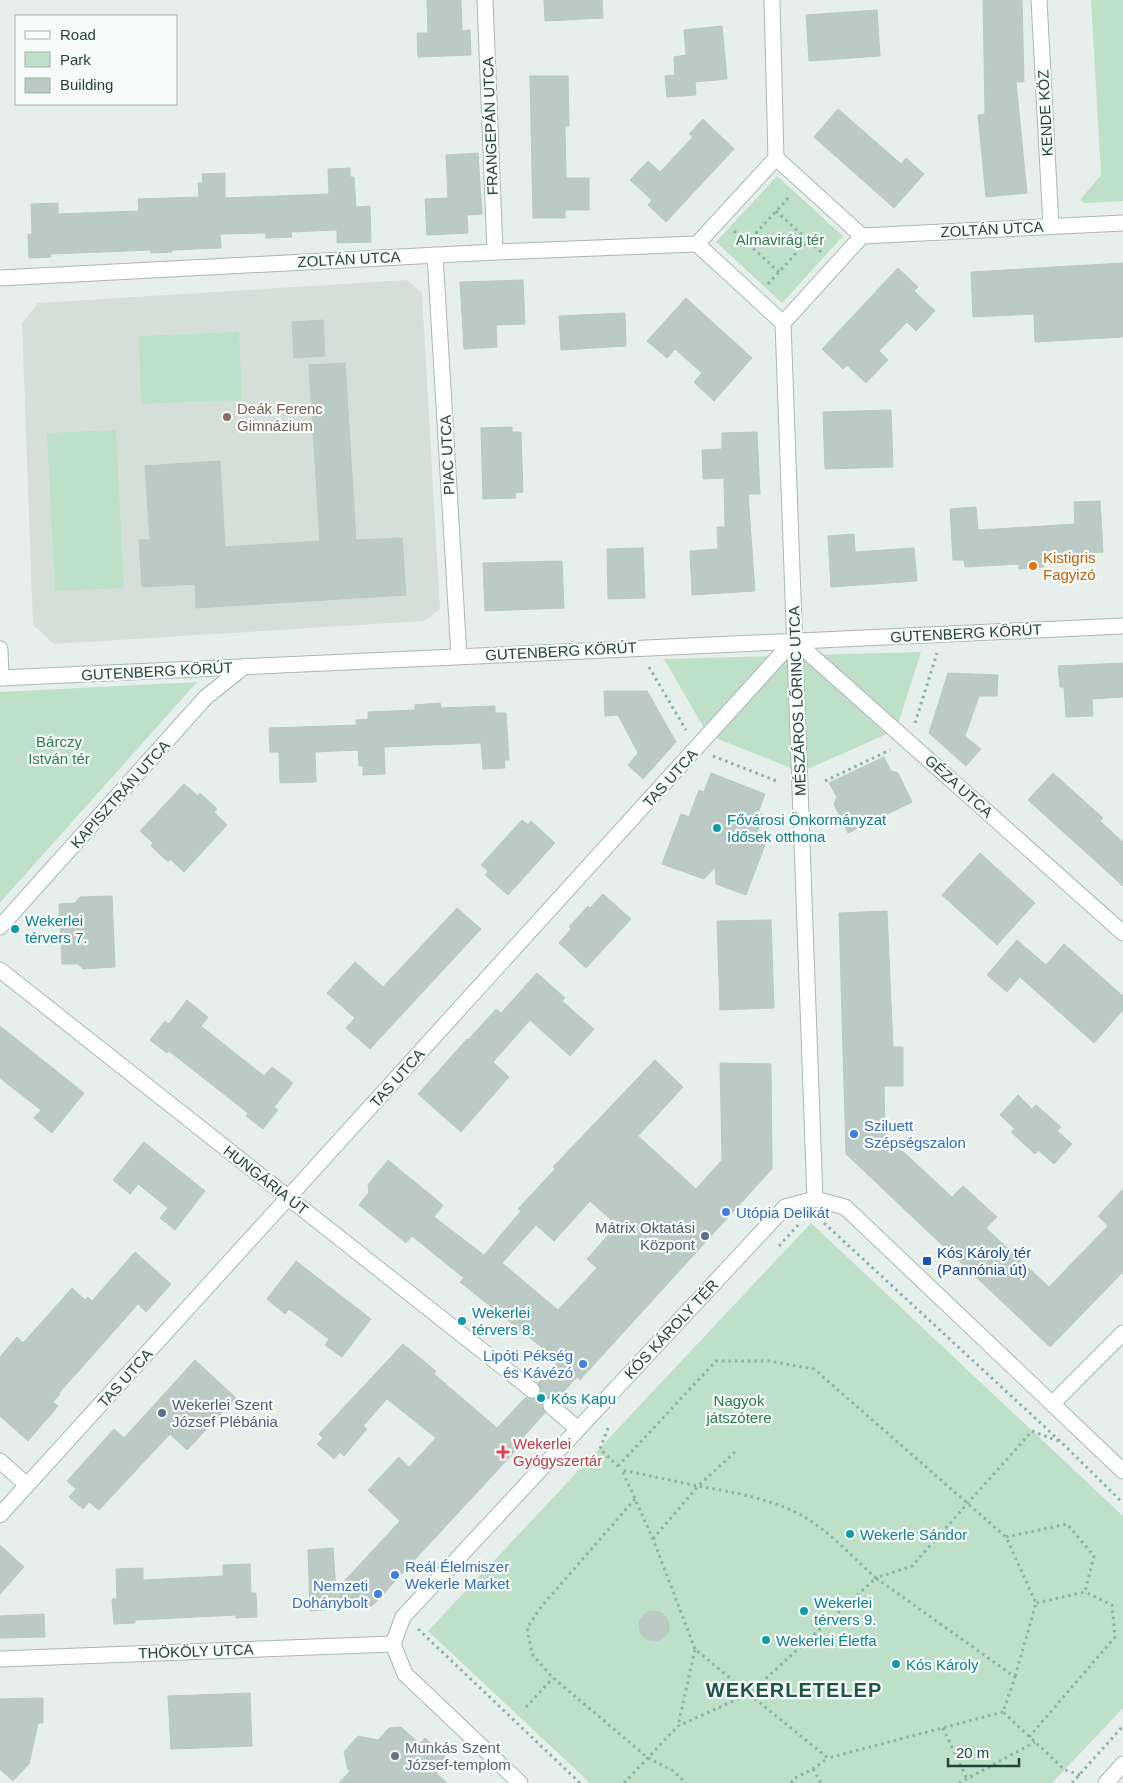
<svg xmlns="http://www.w3.org/2000/svg" width="1123" height="1783" font-family="Arial,sans-serif">
  <style>
    .built { fill: #d4dfda }
    .green { fill: #bfe0c8 }
    .building { fill: #bbcac4; stroke: #b8c9c2; fill-rule: evenodd }
    .lines { fill: none; stroke-linecap: round; stroke-linejoin: round }
    .minor-tunnel { stroke: #bfccc8; stroke-width: 15; stroke-dasharray: 15 8; stroke-linecap: butt }
    .minor-casing { stroke: #a8b8b2; stroke-width: 17 }
    .path { stroke: #86b3a5; stroke-width: 3; stroke-dasharray: 2.5 4; stroke-linecap: butt }
    .minor { stroke: #fff; stroke-width: 15 }
    .education-dot { fill: #8d6e63; stroke: #f7fbf9; stroke-width: 2 }
    .food-dot { fill: #e8710a; stroke: #f7fbf9; stroke-width: 2 }
    .culture-dot { fill: #0f9aa8; stroke: #f7fbf9; stroke-width: 2 }
    .shop-dot { fill: #3f7fe0; stroke: #f7fbf9; stroke-width: 2 }
    .service-dot { fill: #5c6f8a; stroke: #f7fbf9; stroke-width: 2 }
    .transit-dot { fill: #1a4fb4; stroke: #f7fbf9; stroke-width: 2 }
    .health-dot { fill: #e0444e; stroke: #f7fbf9; stroke-width: 2 }
    .worship-dot { fill: #6b7280; stroke: #f7fbf9; stroke-width: 2 }
    .labels { text-anchor: middle; dominant-baseline: central; stroke-width: 4.5; stroke-linejoin: round; paint-order: stroke }
    .street-label { font-size: 15px; fill: #24423a; stroke: #f7fbf9 }
    .park-label { font-size: 15px; fill: #2d7a4b; stroke: #f7fbf9 }
    .education-label { font-size: 15px; fill: #785e54; stroke: #f7fbf9; text-anchor: start }
    .food-label { font-size: 15px; fill: #c56008; stroke: #f7fbf9; text-anchor: start }
    .culture-label { font-size: 15px; fill: #0d838f; stroke: #f7fbf9; text-anchor: start }
    .shop-label { font-size: 15px; fill: #366cbe; stroke: #f7fbf9; text-anchor: start }
    .service-label { font-size: 15px; fill: #4e5e75; stroke: #f7fbf9; text-anchor: end }
    .transit-label { font-size: 15px; fill: #164399; stroke: #f7fbf9; text-anchor: start }
    .health-label { font-size: 15px; fill: #be3a42; stroke: #f7fbf9; text-anchor: start }
    .worship-label { font-size: 15px; fill: #5b616d; stroke: #f7fbf9; text-anchor: start }
    .district-label { font-size: 20px; font-weight: bold; letter-spacing: 1px; fill: #1f5548; stroke: #f7fbf9 }
  </style>
  <rect width="100%" height="100%" fill="#e6efeb"/>
  <path class="built" d="M407,280L422,293L440,609L424,621L54,644L33,625L22,323L38,303Z"/>
  <g class="green">
    <path d="M1091,0H1123V201L1084,203L1080,200L1101,175Z"/>
    <path d="M777,176L843,236L782,303L716,242Z"/>
    <path d="M239,332L242,400L141,404L139,336Z"/>
    <path d="M116,430L124,588L55,591L47,433Z"/>
    <path d="M921,652L896,730L801,772L708,735L664,659Z"/>
    <path d="M197,682L22,878L0,903V692Z"/>
    <path d="M811,1223L1123,1516V1708L1052,1783H590L428,1631Z"/>
  </g>
  <g class="building">
    <path d="M427,0H461L462,31L470,30L471,55L418,57L417,33H428Z"/>
    <path d="M544,0H602L603,18L545,21Z"/>
    <path d="M983,0H1022L1024,82H1016L1027,193L986,197L978,115L985,114Z"/>
    <path d="M877,10L880,56L809,61L806,15Z"/>
    <path d="M722,26L727,79L695,82L696,95L667,97L665,76L675,75L674,57L686,55L684,30Z"/>
    <path d="M530,76H568L569,126H565L566,178H589V210H565V218H533Z"/>
    <path d="M838,109L901,164L906,158L924,174L894,208L814,137Z"/>
    <path d="M703,119L734,149L666,222L648,205L652,200L630,180L648,161L660,172L693,137L689,134Z"/>
    <path d="M478,153L482,214L467,215L468,233L427,235L425,199L448,198L446,155Z"/>
    <path d="M350,168V177H354L356,207L370,206L371,242L337,243V230L291,232L292,237L266,238V233L220,234L221,248L172,250V252L151,253V250L50,254L51,257L29,258L28,234H32L31,204L58,203V214L139,211L138,199L199,197L198,183H203L202,174L225,173V198L329,194L328,169Z"/>
    <path d="M1123,263V337L1035,342L1034,314L973,317L971,272Z"/>
    <path d="M898,268L918,287L914,291L935,311L916,331L907,322L879,351L888,360L866,383L847,365L843,369L822,349Z"/>
    <path d="M523,280L525,324L496,325L497,347L464,349L460,282Z"/>
    <path d="M686,298L752,358L714,401L694,382L702,373L675,349L667,358L647,341Z"/>
    <path d="M625,313L626,346L561,350L559,316Z"/>
    <path d="M323,320L325,356L294,358L292,322Z"/>
    <path d="M345,363L356,540L402,538L406,595L196,608L195,584L142,587L139,540H150L145,466L220,461L225,547L320,541L309,365Z"/>
    <path d="M891,410L893,467L825,469L823,412Z"/>
    <path d="M512,427V432H521L523,492L515,493L516,498L483,499L481,428Z"/>
    <path d="M757,432L760,494H748L755,591L692,595L690,551L718,549L717,527H725L724,478L703,479L702,450L722,449V433Z"/>
    <path d="M1100,501L1103,552L1091,553L1092,560L1044,562V567L1019,569V564L965,567L964,560H953L950,509L976,507L978,530L1029,527L1075,524L1074,502Z"/>
    <path d="M854,534L855,552L914,548L917,581L831,587L828,536Z"/>
    <path d="M643,548L645,598L608,599L607,549Z"/>
    <path d="M562,561L564,608L485,611L483,563Z"/>
    <path d="M1123,663V697L1092,699L1093,716L1066,717L1064,687H1060L1058,666Z"/>
    <path d="M948,673L998,675L997,696H979L965,736L981,749L966,766L929,733Z"/>
    <path d="M604,691H647L676,742L643,779L628,765L638,753L618,715L605,716Z"/>
    <path d="M440,703L441,708L495,706V713H506L509,760H504L505,768L483,769L481,743L384,747L385,774L363,775V766H359L358,750L315,752L316,782L280,783L279,752H270L269,728L357,725L356,720L368,719V712L415,710V705Z"/>
    <path d="M884,757L891,771L898,773L912,802L848,833L834,804L837,797L829,783Z"/>
    <path d="M711,773L765,794L758,813L764,815L754,841L765,845L746,895L716,884L715,867L704,879L662,864L681,814L689,817L699,790L704,792Z"/>
    <path d="M1053,773L1103,818L1100,821L1123,842V886L1028,800Z"/>
    <path d="M184,784L198,796L200,793L217,809L214,812L227,825L184,872L170,859L168,862L151,846L153,843L140,831Z"/>
    <path d="M522,820L528,825L531,821L555,843L508,895L485,875L488,871L481,865Z"/>
    <path d="M980,853L1035,903L997,945L942,895Z"/>
    <path d="M603,894L631,919L586,968L559,943L571,929L569,927L588,906L590,908Z"/>
    <path d="M112,896L115,967L83,969L78,964H62L59,904L75,903L80,897Z"/>
    <path d="M457,908L481,929L370,1049L346,1028L355,1018L327,993L355,962L383,987Z"/>
    <path d="M887,911L893,1047H903V1086H884L885,1135L952,1197L963,1186L997,1217L986,1228L1049,1287L1108,1226L1098,1216L1123,1189V1272L1050,1347L846,1154L839,913Z"/>
    <path d="M771,920L774,1008L720,1010L717,921Z"/>
    <path d="M1017,940L1046,965L1064,944L1123,996V1010L1094,1043L1020,977L1007,992L987,975Z"/>
    <path d="M537,973L565,998L562,1001L594,1029L570,1056L530,1020L493,1062L509,1077L461,1132L418,1094L467,1039L468,1040L496,1009L501,1013Z"/>
    <path d="M187,1000L208,1017L201,1026L264,1076L272,1067L293,1083L274,1107L278,1110L263,1129L246,1116L248,1113L169,1051L167,1053L150,1040L165,1021L169,1024Z"/>
    <path d="M0,1026L84,1093L52,1133L34,1118L41,1110L0,1078Z"/>
    <path d="M655,1060L683,1087L638,1136L696,1189L722,1160L720,1063L771,1064L772,1169L580,1380L577,1377L557,1399L552,1397L544,1400L542,1405L545,1413L516,1445L518,1448L372,1606L310,1611L308,1550L333,1548L336,1590L400,1521L368,1490L399,1457L409,1467L436,1438L387,1399L363,1426L367,1429L344,1456L340,1452L334,1459L317,1444L323,1438L319,1434L403,1344L436,1371L434,1374L497,1428L526,1397L531,1399L539,1396L541,1391L538,1383L559,1361L460,1282L464,1278L412,1236L406,1243L359,1205L369,1192L368,1185L388,1160L443,1205L434,1217L484,1255L521,1211L518,1209L555,1169L553,1167ZM590,1201L617,1225L587,1259L597,1268L558,1310L502,1263L536,1225L554,1241Z"/>
    <path d="M1018,1095L1032,1109L1036,1105L1061,1127L1057,1131L1072,1144L1054,1164L1038,1150L1035,1154L1011,1132L1015,1129L1000,1115Z"/>
    <path d="M144,1142L205,1191L175,1230L160,1218L168,1208L138,1184L130,1194L113,1180Z"/>
    <path d="M135,1252L171,1284L146,1312L138,1304L59,1393L60,1394L53,1402L58,1406L28,1441L0,1416V1357L17,1337L23,1343L72,1288L85,1300L88,1297L92,1301Z"/>
    <path d="M296,1261L371,1319L342,1357L325,1345L329,1339L289,1309L285,1314L267,1299Z"/>
    <path d="M195,1360L236,1398L187,1450L170,1434L99,1510L89,1502L83,1509L69,1497L76,1489L67,1481L114,1429L124,1438Z"/>
    <path d="M0,1545L24,1567L0,1594Z"/>
    <path d="M250,1564L251,1593H256L257,1617L236,1618V1615L135,1620V1623L114,1624L112,1599H117L116,1569L143,1568V1580L223,1576V1565Z"/>
    <circle cx="654" cy="1626" r="15"/>
    <path d="M44,1614L45,1637L0,1638V1616Z"/>
    <path d="M250,1693L252,1746L171,1749L168,1696Z"/>
    <path d="M43,1698V1723H38L29,1764L13,1781L0,1769V1699Z"/>
    <path d="M401,1727L420,1744L425,1738L449,1760L436,1773L447,1783H339L351,1770H348L344,1752L358,1736L378,1740L389,1728Z"/>
  </g>
  <g class="lines">
    <path class="minor-tunnel" d="M532,1390L551,1406"/>
    <g class="minor-casing">
      <g id="minor">
        <path d="M485,0L495,252"/>
        <path d="M772,0L776,158"/>
        <path d="M1039,0L1051,226"/>
        <path d="M776,158L862,236L783,323L697,244Z"/>
        <path d="M862,236L1123,223"/>
        <path d="M435,255L459,656"/>
        <path d="M0,278L495,252L697,244"/>
        <path d="M783,323L815,1199"/>
        <path d="M794,640L1123,933"/>
        <path d="M0,649L1,678"/>
        <path d="M0,678L1123,626"/>
        <path d="M0,927L206,697L245,666"/>
        <path d="M0,970L532,1390"/>
        <path d="M1052,1404L1123,1333"/>
        <path d="M551,1406L578,1429"/>
        <path d="M0,1461L27,1485"/>
        <path d="M0,1515L794,640"/>
        <path d="M0,1659L393,1644"/>
        <path d="M520,1783L405,1674L393,1644L403,1617L785,1207L815,1199L845,1207L1123,1471"/>
        <path d="M1106,1783L1123,1764"/>
      </g>
    </g>
    <g class="path">
      <path d="M776,211L822,253"/>
      <path d="M734,231L779,272"/>
      <path d="M747,243L790,196"/>
      <path d="M768,284L808,240"/>
      <path d="M649,667L686,730"/>
      <path d="M915,723L937,653"/>
      <path d="M713,756L779,782"/>
      <path d="M825,781L890,750"/>
      <path d="M824,1223L1061,1442L1123,1503"/>
      <path d="M779,1246L800,1223"/>
      <path d="M608,1428L600,1449L619,1467"/>
      <path d="M735,1452L698,1486C732,1492 768,1498 799,1514C828,1529 852,1557 876,1578L912,1566L1032,1431L1058,1441"/>
      <path d="M618,1466L716,1361H769L814,1369L1006,1537L1036,1603L1015,1677"/>
      <path d="M635,1499L541,1607L527,1628L532,1654L551,1676L648,1758L672,1770L686,1783"/>
      <path d="M1006,1537L1067,1524L1094,1556L1085,1592L1036,1603"/>
      <path d="M653,1539L698,1486L622,1470L653,1539L695,1649"/>
      <path d="M418,1629L580,1783"/>
      <path d="M526,1707L553,1678"/>
      <path d="M1003,1712L828,1758L749,1694L876,1578L1015,1677L1003,1712L1065,1770L1080,1775"/>
      <path d="M943,1728L967,1779"/>
      <path d="M1029,1737L1115,1637L1112,1605L1085,1592"/>
      <path d="M813,1769L821,1783"/>
      <path d="M624,1783L678,1726L749,1694L695,1649L678,1726"/>
      <path d="M791,1783L795,1778L813,1769L828,1758"/>
      <path d="M959,1783L1035,1742"/>
      <path d="M1072,1783L1123,1726"/>
    </g>
    <use href="#minor" class="minor"/>
  </g>
  <circle class="education-dot" cx="227" cy="417" r="5"/>
  <circle class="food-dot" cx="1033" cy="566" r="5"/>
  <g class="culture-dot">
    <circle cx="717" cy="828" r="5"/>
    <circle cx="15" cy="929" r="5"/>
    <circle cx="462" cy="1321" r="5"/>
    <circle cx="541" cy="1398" r="5"/>
    <circle cx="850" cy="1534" r="5"/>
    <circle cx="804" cy="1611" r="5"/>
    <circle cx="766" cy="1640" r="5"/>
    <circle cx="896" cy="1664" r="5"/>
  </g>
  <g class="shop-dot">
    <circle cx="854" cy="1134" r="5"/>
    <circle cx="726" cy="1212" r="5"/>
    <circle cx="583" cy="1364" r="5"/>
    <circle cx="395" cy="1575" r="5"/>
    <circle cx="378" cy="1594" r="5"/>
  </g>
  <g class="service-dot">
    <circle cx="705" cy="1236" r="5"/>
    <circle cx="162" cy="1413" r="5"/>
  </g>
  <rect class="transit-dot" x="922" y="1256" width="10" height="10" rx="2.5"/>
  <path class="health-dot" d="M500.5 1444.5h5v5h5v5h-5v5h-5v-5h-5v-5h5z"/>
  <circle class="worship-dot" cx="395" cy="1756" r="5"/>
  <g class="labels">
    <g class="street-label">
      <text transform="translate(1045 113) rotate(-93)">KENDE KÖZ</text>
      <text transform="translate(490 126) rotate(-92)">FRANGEPÁN UTCA</text>
      <text transform="translate(992 229) rotate(-3)">ZOLTÁN UTCA</text>
      <text transform="translate(349 259) rotate(-3)">ZOLTÁN UTCA</text>
      <text transform="translate(447 455) rotate(-93)">PIAC UTCA</text>
      <text transform="translate(966 633) rotate(-3)">GUTENBERG KÖRÚT</text>
      <text transform="translate(561 651) rotate(-3)">GUTENBERG KÖRÚT</text>
      <text transform="translate(157 671) rotate(-3)">GUTENBERG KÖRÚT</text>
      <text transform="translate(797 701) rotate(-92)">MÉSZÁROS LŐRINC UTCA</text>
      <text transform="translate(670 778) rotate(-48)">TAS UTCA</text>
      <text transform="translate(959 786) rotate(42)">GÉZA UTCA</text>
      <text transform="translate(120 794) rotate(-48)">KAPISZTRÁN UTCA</text>
      <text transform="translate(397 1078) rotate(-48)">TAS UTCA</text>
      <text transform="translate(266 1180) rotate(38)">HUNGÁRIA ÚT</text>
      <text transform="translate(671 1329) rotate(-47)">KÓS KÁROLY TÉR</text>
      <text transform="translate(125 1378) rotate(-48)">TAS UTCA</text>
      <text transform="translate(196 1651) rotate(-2)">THÖKÖLY UTCA</text>
    </g>
    <g class="park-label">
      <text x="780" y="239">Almavirág tér</text>
      <text x="59" y="741">Bárczy<tspan x="59" dy="17">István tér</tspan></text>
      <text x="739" y="1400">Nagyok<tspan x="739" dy="17">játszótere</tspan></text>
    </g>
    <g class="education-label">
      <text x="237" y="408">Deák Ferenc<tspan x="237" dy="17">Gimnázium</tspan></text>
    </g>
    <g class="food-label">
      <text x="1043" y="557">Kistigris<tspan x="1043" dy="17">Fagyizó</tspan></text>
    </g>
    <g class="culture-label">
      <text x="727" y="819">Fővárosi Önkormányzat<tspan x="727" dy="17">Idősek otthona</tspan></text>
      <text x="25" y="920">Wekerlei<tspan x="25" dy="17">térvers 7.</tspan></text>
      <text x="472" y="1312">Wekerlei<tspan x="472" dy="17">térvers 8.</tspan></text>
      <text x="551" y="1398">Kós Kapu</text>
      <text x="860" y="1534">Wekerle Sándor</text>
      <text x="814" y="1602">Wekerlei<tspan x="814" dy="17">térvers 9.</tspan></text>
      <text x="776" y="1640">Wekerlei Életfa</text>
      <text x="906" y="1664">Kós Károly</text>
    </g>
    <g class="shop-label">
      <text x="864" y="1125">Sziluett<tspan x="864" dy="17">Szépségszalon</tspan></text>
      <text x="736" y="1212">Utópia Delikát</text>
      <text x="573" y="1355" text-anchor="end">Lipóti Pékség<tspan x="573" dy="17">és Kávézó</tspan></text>
      <text x="405" y="1566">Reál Élelmiszer<tspan x="405" dy="17">Wekerle Market</tspan></text>
      <text x="368" y="1585" text-anchor="end">Nemzeti<tspan x="368" dy="17">Dohánybolt</tspan></text>
    </g>
    <g class="service-label">
      <text x="695" y="1227">Mátrix Oktatási<tspan x="695" dy="17">Központ</tspan></text>
      <text x="172" y="1404" text-anchor="start">Wekerlei Szent<tspan x="172" dy="17">József Plébánia</tspan></text>
    </g>
    <g class="transit-label">
      <text x="937" y="1252">Kós Károly tér<tspan x="937" dy="17">(Pannónia út)</tspan></text>
    </g>
    <g class="health-label">
      <text x="513" y="1443">Wekerlei<tspan x="513" dy="17">Gyógyszertár</tspan></text>
    </g>
    <g class="worship-label">
      <text x="405" y="1747">Munkás Szent<tspan x="405" dy="17">József-templom</tspan></text>
    </g>
    <g class="district-label">
      <text x="794" y="1690">WEKERLETELEP</text>
    </g>
  </g>
  <rect x="15" y="15" width="162" height="90" fill="#f7fbf9" stroke="#a3b1ad"/>
  <rect x="25" y="31" width="25" height="8" fill="#ffffff" stroke="#a3b1ad"/>
  <text x="60" y="40" font-size="15" fill="#24423a">Road</text>
  <rect x="25" y="52" width="25" height="15" fill="#bfe0c8" stroke="#a3b1ad"/>
  <text x="60" y="65" font-size="15" fill="#24423a">Park</text>
  <rect x="25" y="78" width="25" height="15" fill="#bbcac4" stroke="#a3b1ad"/>
  <text x="60" y="90" font-size="15" fill="#24423a">Building</text>
  <path d="M948 1758v8h71v-8" fill="none" stroke="#24423a" stroke-width="2.5"/>
  <text x="956" y="1758" font-size="15" fill="#24423a" stroke="#f7fbf9" stroke-width="4" paint-order="stroke">20 m</text>
</svg>
